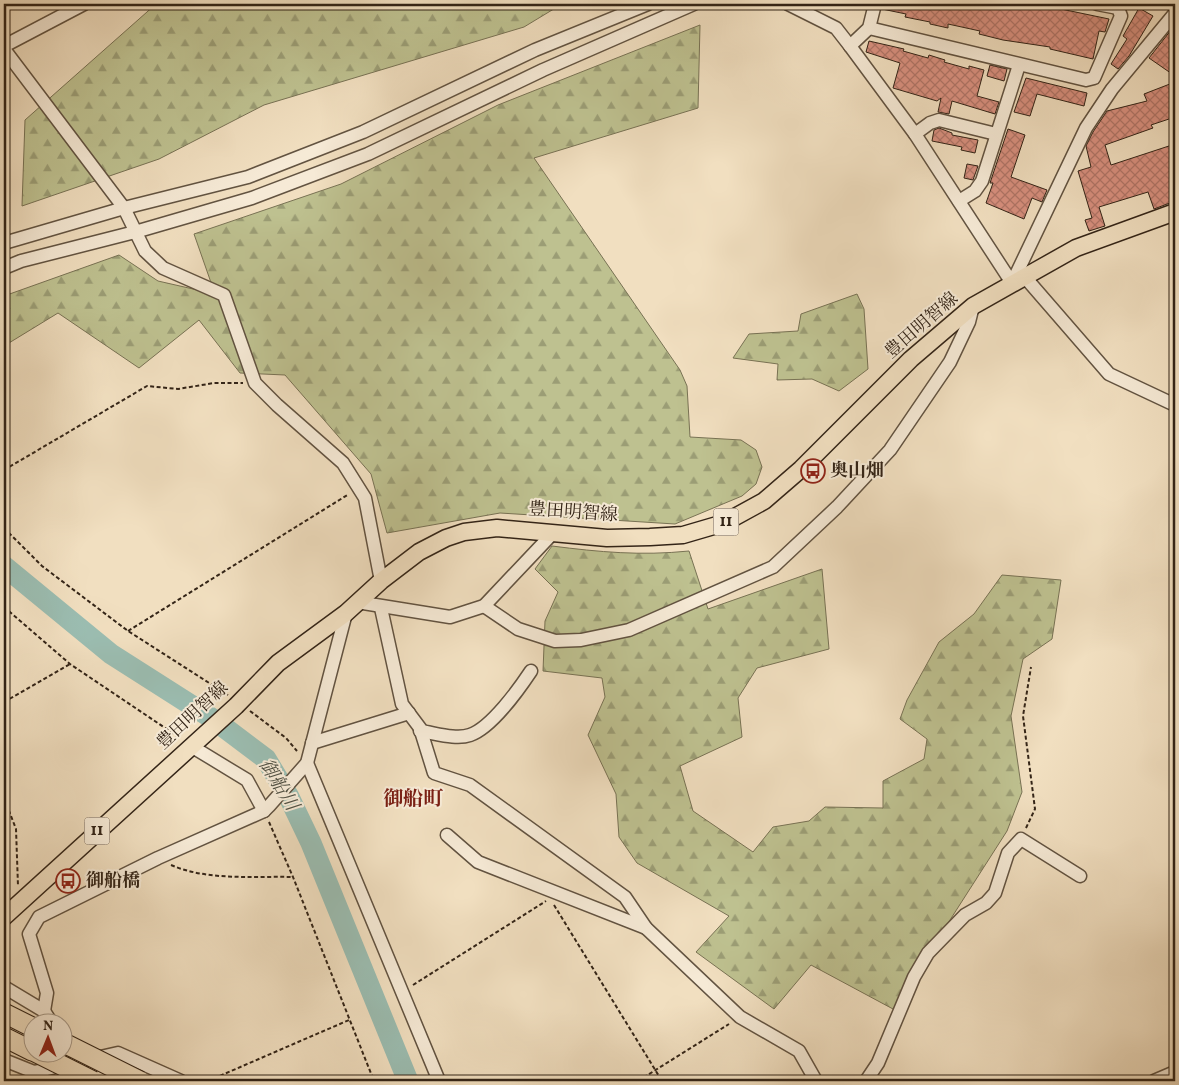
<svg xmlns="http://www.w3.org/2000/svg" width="1179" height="1085" font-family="Vollkorn,'Noto Serif JP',serif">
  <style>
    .forest { fill: url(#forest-firs); stroke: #787254 }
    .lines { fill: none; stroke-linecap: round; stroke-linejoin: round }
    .river { stroke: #9bbdb1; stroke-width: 21 }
    .building { fill: url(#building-cross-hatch); stroke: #332417 }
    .minor-casing { stroke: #625341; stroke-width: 15 }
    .major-casing { stroke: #332417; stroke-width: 19 }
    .highway-casing { stroke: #332417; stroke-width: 21 }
    .path { stroke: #332417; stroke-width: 2; stroke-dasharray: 4 2.5; stroke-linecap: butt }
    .minor { stroke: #f6ead6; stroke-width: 12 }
    .major { stroke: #f1dfc0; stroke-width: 16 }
    .highway { stroke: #f1dfc0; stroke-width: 19 }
    .highway-bridge-casing { stroke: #332417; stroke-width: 21; stroke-linecap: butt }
    .highway-bridge { stroke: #f1dfc0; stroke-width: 19 }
    .labels { text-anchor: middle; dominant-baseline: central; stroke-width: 4; stroke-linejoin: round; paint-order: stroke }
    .shield { fill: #f6ead6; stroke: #6e5f50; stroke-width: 1 }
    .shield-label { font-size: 16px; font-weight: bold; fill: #332417 }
    .street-label { font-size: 18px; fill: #332417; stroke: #f6ead6 }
    .poi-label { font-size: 18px; font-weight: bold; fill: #332417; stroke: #f6ead6; text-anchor: start }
    .water-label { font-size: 19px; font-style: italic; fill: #525245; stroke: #f6ead6 }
    .quarter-label { font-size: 20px; font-weight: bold; fill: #7a1f14; stroke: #f6ead6 }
  </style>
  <defs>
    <pattern id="forest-firs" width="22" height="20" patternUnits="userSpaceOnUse" patternTransform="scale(1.25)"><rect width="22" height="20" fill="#bec190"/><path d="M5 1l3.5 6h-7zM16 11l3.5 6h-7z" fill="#9b9d75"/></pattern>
    <pattern id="building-cross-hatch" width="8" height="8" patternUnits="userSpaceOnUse" patternTransform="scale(1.25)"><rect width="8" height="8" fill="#d8907f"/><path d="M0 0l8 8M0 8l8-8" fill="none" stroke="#b07567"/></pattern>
  </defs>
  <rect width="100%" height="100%" fill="#f1dfc0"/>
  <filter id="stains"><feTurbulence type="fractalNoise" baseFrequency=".004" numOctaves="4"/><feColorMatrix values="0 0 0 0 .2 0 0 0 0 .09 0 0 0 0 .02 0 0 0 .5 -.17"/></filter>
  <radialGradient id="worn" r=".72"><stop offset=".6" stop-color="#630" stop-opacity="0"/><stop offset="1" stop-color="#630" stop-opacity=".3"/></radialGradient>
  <g class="forest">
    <path d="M156,4H562L524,27L264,105L159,159L22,206L25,120Z"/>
    <path d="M700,25L698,108L534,158L680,370L687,386L690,437L741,440L756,450L762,467L756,484L742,496L675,524L500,513L387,533L371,474L285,375L240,373L199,320L139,368L58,313L4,346V296L119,255L158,281L215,294L194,234L341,184L498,105Z"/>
    <path d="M857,294L864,309L868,369L839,391L812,379L777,380L778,364L733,358L749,334L798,331L801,314Z"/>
    <path d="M552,546C599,552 641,556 689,551L708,609L822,569L829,649L757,668L738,698L742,737L680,766L693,811L753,852L773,827L809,821L825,807L883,808V781L924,759L927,739L900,719L907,700L939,642L974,614L1002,575L1061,580L1052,639L1023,659L1011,716L1022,792L1007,831L893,1009L811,965L774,1009L696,952L729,916L637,863L619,837L616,794L588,735L605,697L602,678L543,671L545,621L558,592L535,569Z"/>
  </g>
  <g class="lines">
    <path class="river" d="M4,566L111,654L213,719L266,759L289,797L311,843L408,1081"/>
  </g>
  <g class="building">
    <path d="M883,4H910L933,8V4H1037L1109,19L1105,32L1099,31L1093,59L1050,49V47L1003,40L979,34L980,31L948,24V28L930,24V22L905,17L906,14L882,9Z"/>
    <path d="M1139,8L1153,16L1129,56L1118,69L1111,64L1127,39L1123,36Z"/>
    <path d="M1175,25V76L1149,58Z"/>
    <path d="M869,41L904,49L903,51L928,58L929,55L945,60L944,62L969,69V66L984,70L977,96L999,102L995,114L952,101L949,114L938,112L941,98L937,101L893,88L900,63L866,52Z"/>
    <path d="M990,65L1007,69L1004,81L987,76Z"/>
    <path d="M1026,78L1087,93L1084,106L1037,94L1030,116L1014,112Z"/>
    <path d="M1175,82V117L1151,125L1153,128L1105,145L1111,165L1175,144V201L1154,209L1148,192L1099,207L1105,226L1089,231L1085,220L1092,218L1078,171L1091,167L1086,146L1093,132L1107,111L1147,101L1144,94Z"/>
    <path d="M939,128L952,133V135L978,140L975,153L961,150L962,147L932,141L934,130Z"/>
    <path d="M1008,129L1025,135L1011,177L1047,190L1042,202L1032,198L1024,219L986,203L993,183H990Z"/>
    <path d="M967,164L978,166L973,180L964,178Z"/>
  </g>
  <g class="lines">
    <g class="minor-casing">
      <g id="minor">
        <path d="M788,4L836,28L850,46L915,134L1012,283"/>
        <path d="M869,28L1086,80L1094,78L1121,16L1118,8L1097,4"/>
        <path d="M4,46L84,4"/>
        <path d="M850,46L869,28L875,4"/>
        <path d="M4,49L124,208L145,251L163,268L224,295L255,383L277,405L343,463L365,498L381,581"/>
        <path d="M915,134L930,123L939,120L996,134"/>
        <path d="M959,201L975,191L982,181L1019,65"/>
        <path d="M4,243L124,208L248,177L363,132L535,50L648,4"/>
        <path d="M4,268L21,261L135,232L252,198L368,154L543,70L694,4"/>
        <path d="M1024,276L1109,374L1175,405"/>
        <path d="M1012,283L1086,128L1112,89L1175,13"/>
        <path d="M357,602L450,617L484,606L554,532"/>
        <path d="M484,606L518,629L555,641L581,640L629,630L773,567L837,507L890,450L950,362L969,322L973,306"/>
        <path d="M381,608L402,704L420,728L434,773L470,785L625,897L646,928L740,1017L799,1051L816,1081"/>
        <path d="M420,731C435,733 456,740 470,735C491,728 519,689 531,671"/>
        <path d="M312,743L409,713"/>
        <path d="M191,746L247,780L264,811"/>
        <path d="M307,763L439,1081"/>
        <path d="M447,835L478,862L646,928"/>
        <path d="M4,987L44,1011L51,1022"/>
        <path d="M44,1011L47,993L29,934L39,917L158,858L264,811L269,806L307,763L346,613"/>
        <path d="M4,1060L34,1072L118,1053L181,1081"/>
        <path d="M866,1081L878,1063L914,977L928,953L965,915L986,903L995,893L1008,853L1021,839L1080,876"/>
        <path d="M1154,1081L1175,1072"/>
      </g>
    </g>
    <g class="major-casing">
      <path id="major" d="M4,917L236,706L278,663L346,613L381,581L419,552L446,538L464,532L497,528L607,538L650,537L683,535L724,523L764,501L801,469L911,359L973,306L1076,248L1175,212"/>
    </g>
    <g class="highway-casing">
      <path id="highway" d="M4,1037L32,1051"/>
    </g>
    <g class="path">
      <path d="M4,470L147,386L178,389L214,383H243"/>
      <path d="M4,528L42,566L128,631L228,695"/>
      <path d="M4,607L70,664L180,738"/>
      <path d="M128,631L349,494"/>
      <path d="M4,702L70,664"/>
      <path d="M250,711L286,738L297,751"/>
      <path d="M4,798L16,829L18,886"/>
      <path d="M269,822L293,877L374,1081"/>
      <path d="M1026,828L1035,809L1023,716L1031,667"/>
      <path d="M171,865C208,881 253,876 292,877"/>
      <path d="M554,905L662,1081"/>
      <path d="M413,985L546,901"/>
      <path d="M208,1081L349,1020"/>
      <path d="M638,1081L729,1024"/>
    </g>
    <use href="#minor" class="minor"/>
    <use href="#major" class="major"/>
    <use href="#highway" class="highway"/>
    <g class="highway-bridge-casing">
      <g id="highway-bridge">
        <path d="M4,1013L32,1027"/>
        <path d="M62,1042L140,1081"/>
        <path d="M35,1052L93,1081"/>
      </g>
    </g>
    <use href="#highway-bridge" class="highway-bridge"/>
  </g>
  <defs>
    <g id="bus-ring" transform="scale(1.25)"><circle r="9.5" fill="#f6ead6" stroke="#8f2418" stroke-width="1.5"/><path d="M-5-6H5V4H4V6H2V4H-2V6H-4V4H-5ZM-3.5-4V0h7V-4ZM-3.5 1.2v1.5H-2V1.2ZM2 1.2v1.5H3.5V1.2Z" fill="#8f2418"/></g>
  </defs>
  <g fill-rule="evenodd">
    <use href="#bus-ring" x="813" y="471"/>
    <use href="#bus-ring" x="68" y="881"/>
  </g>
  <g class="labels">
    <g class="shield">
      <rect x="713.5" y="508.5" width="25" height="27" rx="4"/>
      <rect x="84.5" y="817.5" width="25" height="27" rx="4"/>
    </g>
    <g class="shield-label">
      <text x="726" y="522">11</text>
      <text x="97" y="831">11</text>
    </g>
    <g class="street-label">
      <text transform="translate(922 326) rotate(-41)">豊田明智線</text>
      <text transform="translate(573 513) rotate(4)">豊田明智線</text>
      <text transform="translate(193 716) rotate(-43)">豊田明智線</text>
    </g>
    <g class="poi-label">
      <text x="830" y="471">奥山畑</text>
      <text x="86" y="881">御船橋</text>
    </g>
    <g class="water-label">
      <text transform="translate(278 785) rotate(58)">御船川</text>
    </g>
    <g class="quarter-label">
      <text x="413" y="800">御船町</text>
    </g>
  </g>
  <rect width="1179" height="1085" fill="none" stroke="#f1dfc0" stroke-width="20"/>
  <rect x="5" y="5" width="1169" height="1075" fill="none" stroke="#332417" stroke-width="2.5"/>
  <rect x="10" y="10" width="1159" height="1065" fill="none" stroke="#332417"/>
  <g transform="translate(48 1038) rotate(1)"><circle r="24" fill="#f6ead6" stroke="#a89b8a"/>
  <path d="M0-4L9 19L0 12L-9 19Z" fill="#8f2418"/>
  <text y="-8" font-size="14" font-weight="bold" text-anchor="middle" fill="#332417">N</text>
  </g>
  <rect width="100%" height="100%" filter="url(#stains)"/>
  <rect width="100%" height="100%" fill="url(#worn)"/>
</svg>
